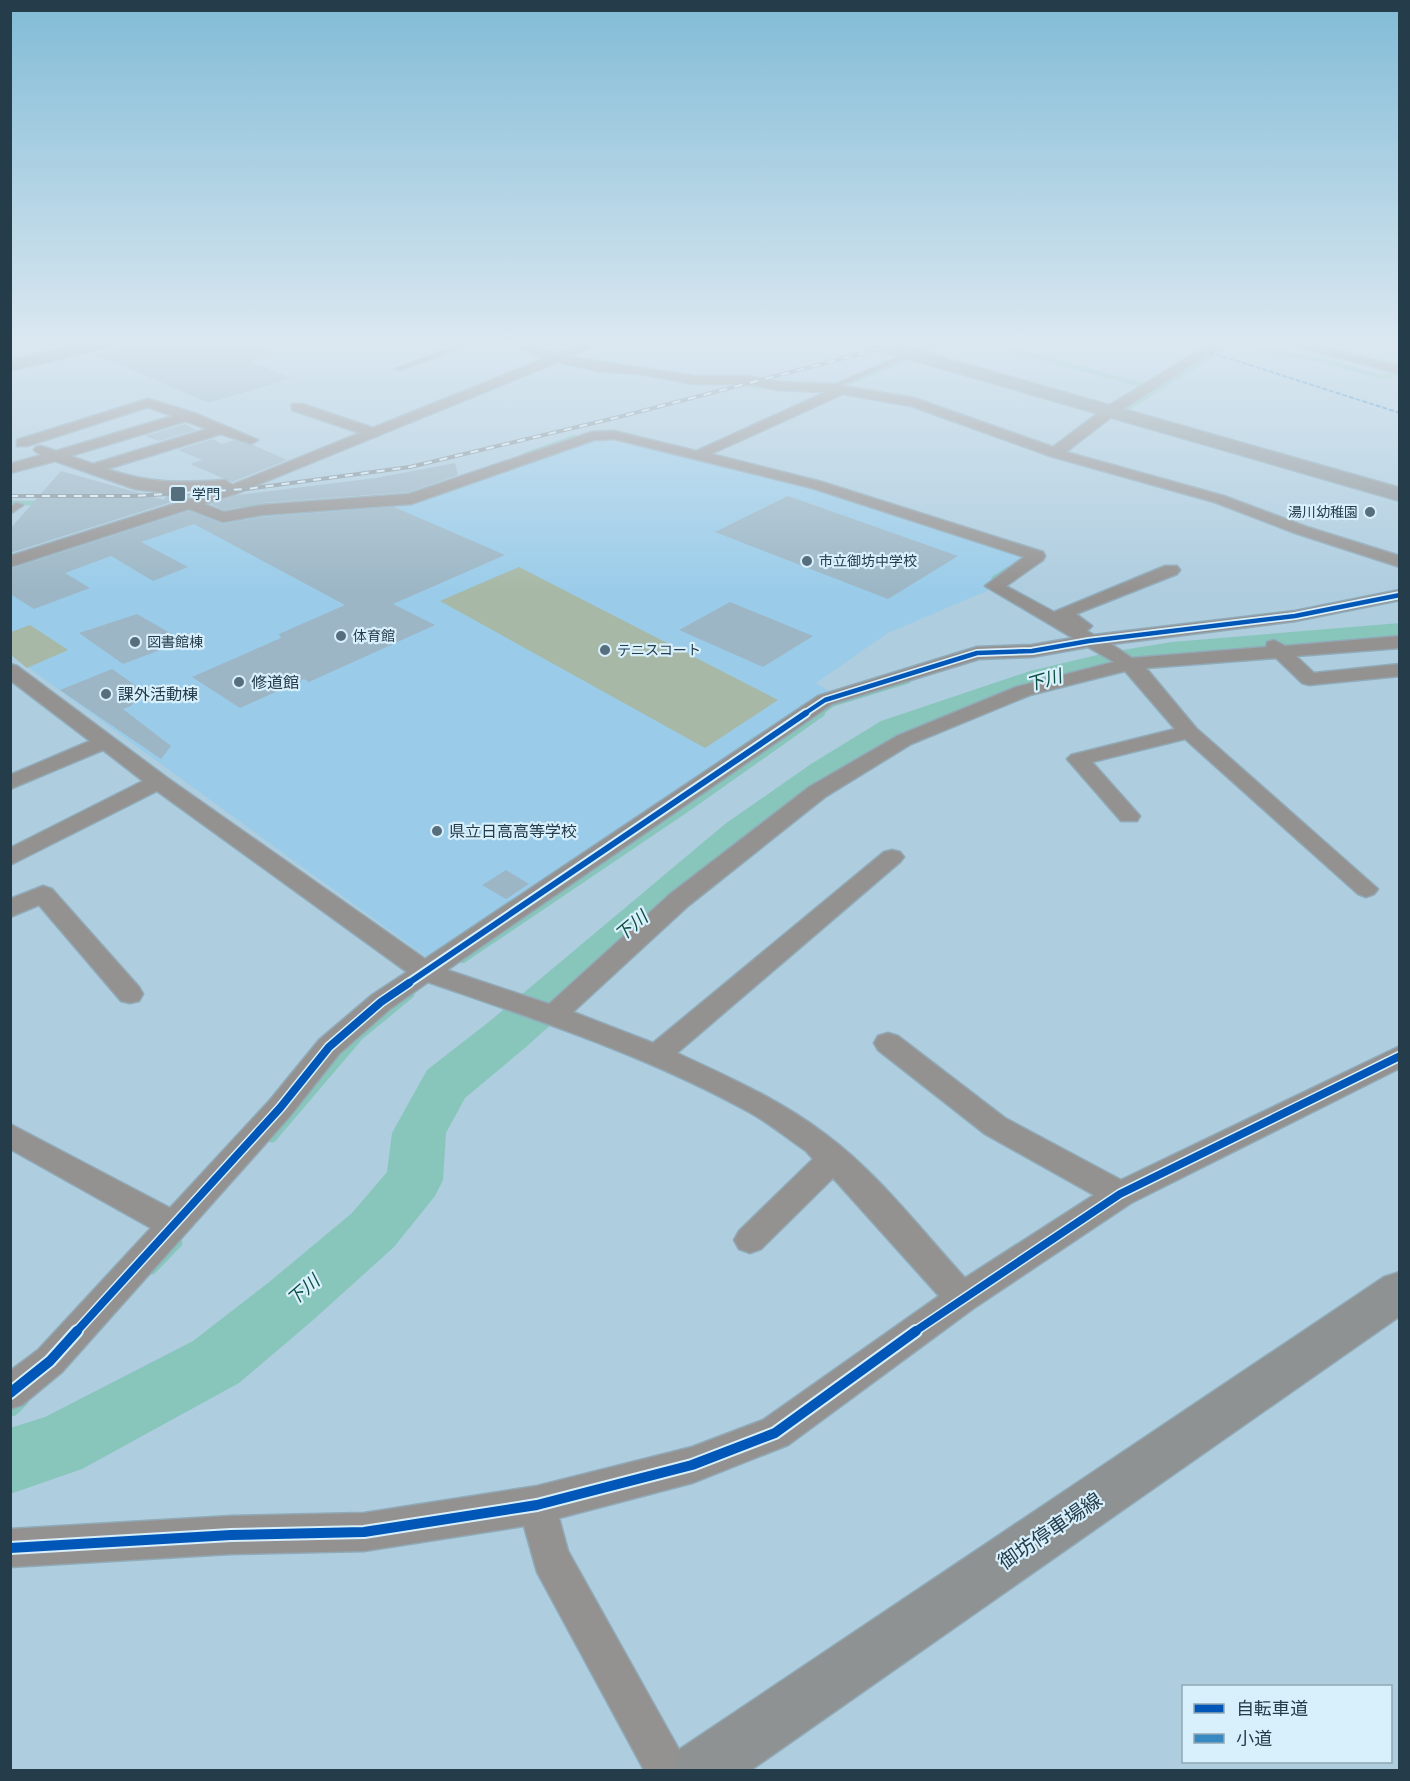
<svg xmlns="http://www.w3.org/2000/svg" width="1410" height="1781" font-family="'Work Sans','Noto Sans JP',sans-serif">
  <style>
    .built { fill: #9acce9 }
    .green { fill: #a7b8a6 }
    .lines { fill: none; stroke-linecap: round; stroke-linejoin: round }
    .stream-far4 { stroke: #88c6bc; stroke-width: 4.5 }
    .stream-far3 { stroke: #88c6bc; stroke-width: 5 }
    .stream-far2 { stroke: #88c6bc; stroke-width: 8 }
    .stream-far1 { stroke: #88c6bc; stroke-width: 9 }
    .stream { stroke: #88c6bc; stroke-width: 12 }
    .river { fill: #88c6bc; fill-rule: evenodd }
    .building { fill: #9cb6c5 }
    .lane-casing { stroke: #91aab7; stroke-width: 3 }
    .street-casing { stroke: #91aab7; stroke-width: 3 }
    .secondary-casing { stroke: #91aab7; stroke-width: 3 }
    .primary-casing { stroke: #91aab7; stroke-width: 3 }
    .lane { fill: #949291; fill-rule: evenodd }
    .street { fill: #949291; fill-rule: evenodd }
    .secondary { fill: #8f9292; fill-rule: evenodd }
    .primary { fill: #8f9698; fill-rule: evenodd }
    .rail-casing { stroke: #89949a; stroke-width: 4 }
    .rail { stroke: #d8effc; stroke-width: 2; stroke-dasharray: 8; stroke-linecap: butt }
    .quiet { stroke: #3789c2; stroke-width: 2; stroke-dasharray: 5 2; stroke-linecap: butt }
    .cycleway-far3-casing { stroke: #d8effc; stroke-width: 8 }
    .cycleway-far2-casing { stroke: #d8effc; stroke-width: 10 }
    .cycleway-far1-casing { stroke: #d8effc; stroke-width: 11 }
    .cycleway-casing { stroke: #d8effc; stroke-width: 14 }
    .cycleway-far3 { stroke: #0057b8; stroke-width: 4.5 }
    .cycleway-far2 { stroke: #0057b8; stroke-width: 6 }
    .cycleway-far1 { stroke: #0057b8; stroke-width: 8 }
    .cycleway { stroke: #0057b8; stroke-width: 10 }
    .poi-dot { fill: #556f7e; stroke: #d8effc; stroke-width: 2 }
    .labels { text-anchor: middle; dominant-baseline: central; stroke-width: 4.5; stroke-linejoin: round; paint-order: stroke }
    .far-poi-label { font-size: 14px; fill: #253d4a; stroke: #d8effc; text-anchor: start }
    .poi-label { font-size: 16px; fill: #253d4a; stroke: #d8effc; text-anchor: start }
    .water-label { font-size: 18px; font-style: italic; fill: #0d4e40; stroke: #d8effc }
    .near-street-label { font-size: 20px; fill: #253d4a; stroke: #d8effc }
  </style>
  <rect width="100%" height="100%" fill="#aecddf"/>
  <path class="built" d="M607,441L695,457L814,486L1032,557L989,590L888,633L816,683L829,691L813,703L429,959L11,655L10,583L203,514L221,519L262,512L396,503L402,505L586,442Z"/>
  <g class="green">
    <path d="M519,567L778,700L705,748L440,601Z"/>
    <path d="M30,625L68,650L27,668L11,655V632Z"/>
  </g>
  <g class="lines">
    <g class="stream-far4">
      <path d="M984,342L1141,385"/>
      <path d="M1234,342L1232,344L1329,362L1381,377L1400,374"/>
      <path d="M1219,352L1232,344"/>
      <path d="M924,353L950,342"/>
      <path d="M747,385L765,387"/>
      <path d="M841,386L905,360"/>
      <path d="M1127,409L1212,355"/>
      <path d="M524,455L574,437"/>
      <path d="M168,500L194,499"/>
      <path d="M10,503H42"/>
      <path d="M238,504L250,505"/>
    </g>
    <g class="stream-far3">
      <path d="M238,504L265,506"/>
      <path d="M994,578L1010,568"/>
      <path d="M819,714L833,704L908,681"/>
    </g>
    <path class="stream-far2" d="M463,959L691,805L821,713"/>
    <g class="stream-far1">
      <path d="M272,1138L359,1036L410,994"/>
      <path d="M152,1270L178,1243"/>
    </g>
    <path class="stream" d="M13,1410L23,1400"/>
    <path class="river" d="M1400,623V643L1172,664L1110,674L1055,687L909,737L839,782L755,842L526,1047L465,1098L446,1133L443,1180L435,1196L394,1247L312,1321L239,1383L82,1469L10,1494V1428L45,1417L193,1341L268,1283L352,1213L387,1172L392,1133L427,1070L490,1021L725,824L811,764L881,721L1030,671L1110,652L1172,642Z"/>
  </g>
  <g class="building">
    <path d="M147,342H245L276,353L249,361L291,378L209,403L97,355Z"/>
    <path d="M185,424L197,430L159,441L145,436Z"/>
    <path d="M213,439L222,444L233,440L253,445L287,460L232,482L190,464L202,460L178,450Z"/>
    <path d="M455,463L458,475L409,492L262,503L224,510L211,504L238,495L376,478Z"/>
    <path d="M61,471L164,500L167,495L200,493L10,553V529Z"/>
    <path d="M788,496L958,556L888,599L715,532Z"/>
    <path d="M394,507L505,555L393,604L435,625L309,682L304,679L240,708L192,677L281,638L279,634L345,605L194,524L141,542L188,567L153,581L111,556L65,573L90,588L34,609L10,594V569L189,511L223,524L262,517Z"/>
    <path d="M730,602L813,636L763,667L679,630Z"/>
    <path d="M137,614L184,641L123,664L79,633Z"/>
    <path d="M112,669L142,690L131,706L123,709L171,746L161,759L60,690Z"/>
    <path d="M506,870L529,884L506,899L482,885Z"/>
  </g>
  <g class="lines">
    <g class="lane-casing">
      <g id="lane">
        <path d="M467,342H476L400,370L395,369Z"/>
        <path d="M933,342H941L832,389L827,388Z"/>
        <path d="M16,503L23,505L10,514V508Z"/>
      </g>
    </g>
    <g class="street-casing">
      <g id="street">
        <path d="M508,342H524L556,354L585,342H602L570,357L694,376H748L779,382L830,384L914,398L1053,447L1105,408L1213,342H1227L1115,414L1066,452L1224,496L1307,527L1400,556V567L1295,533L1214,502L1050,456L911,406L843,394L711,454L822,482L1043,552L1045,556L1043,560L1006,586L1054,612L1165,566H1177L1180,570L1177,574L1076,614L1092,626L1087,631L1094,635L1295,611L1400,590V600L1295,621L1111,644L1132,658L1266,647L1267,642L1274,640L1285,646L1400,636V648L1296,656L1314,673L1400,664V676L1309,685L1302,683L1276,658L1146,668L1196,728L1378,889L1374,894L1366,897L1358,894L1185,739L1092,762L1140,816L1137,821H1121L1067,759L1071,755L1175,729L1125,671L1030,695L911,744L825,797L688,906L573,1012L653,1043L884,852L892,850L900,852L904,857L900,862L677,1053C728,1077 779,1099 825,1134C878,1173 921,1230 965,1278L1094,1195L985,1134L878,1050L874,1043L878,1036L888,1033L898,1036L1005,1118L1121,1180L1400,1046V1068L1131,1203L974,1308L788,1445L692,1483L559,1518L568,1551L682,1755L688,1770H644L537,1572L524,1526L364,1551L231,1554L10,1567V1529L231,1516L364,1513L537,1486L692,1447L763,1420L939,1296L833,1178L761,1249L750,1253L739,1249L734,1240L739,1231L813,1159L806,1151C787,1138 769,1123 749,1112C648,1056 537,1020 428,982L390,1009L339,1054L290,1116L62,1372L22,1405L10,1409V1371L38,1350L151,1228L10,1149V1124L170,1208L270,1100L319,1040L372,995L407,972L157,791L10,865V848L143,781L103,750L10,789V775L90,741L10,680V664L17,666L166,777L425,959L818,696L977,647L1032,645L1073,638L985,586L1024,557L812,488L614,439L594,440L411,504L262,515L223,522L189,509L10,567V556L218,490L168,493L135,489L55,461L10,473V464L41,455L34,450L36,447L41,446L56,451L173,416L148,407L27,446H17V440L148,399L194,413L258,440L251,444L221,434L107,469C150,484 181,483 225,480L232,485L360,433L292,410V404H302L373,428L544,359ZM558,362L598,371L640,374L694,384H748L779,390L826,392L696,451L614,431L592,432L409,494L262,505L224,512L204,504L235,494ZM186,421L207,429L93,464L70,456ZM1088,647L1114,662L1016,687L897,736L809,787L670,894L549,1004L447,970L832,704L979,659L1032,657Z"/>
        <path d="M1280,342H1301L1400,366V374Z"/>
        <path d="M43,886L52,889L139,987L143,994L139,1001L130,1003L121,1001L39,905L10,917V899Z"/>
      </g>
    </g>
    <g class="secondary-casing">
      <g id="secondary">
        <path d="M87,342H115L113,346L10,371V361Z"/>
        <path d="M1400,1272V1316L751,1770H672L680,1749L1384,1277Z"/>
      </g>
    </g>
    <g class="primary-casing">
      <path id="primary" d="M862,342H888L1400,488V501L864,346Z"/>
    </g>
    <use href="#lane" class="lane"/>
    <use href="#street" class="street"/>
    <use href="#secondary" class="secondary"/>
    <use href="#primary" class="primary"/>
    <g class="rail-casing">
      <path id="rail" d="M10,496H135L247,489L410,467L623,416L906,342"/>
    </g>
    <use href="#rail" class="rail"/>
    <path class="quiet" d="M1209,352L1400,413"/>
    <g class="cycleway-far3-casing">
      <path id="cycleway-far3" d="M804,714L825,700L977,653L1032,651L1089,641L1295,616L1400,595"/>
    </g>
    <g class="cycleway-far2-casing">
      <path id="cycleway-far2" d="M407,984L806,713"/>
    </g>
    <g class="cycleway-far1-casing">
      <g id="cycleway-far1">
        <path d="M76,1332L280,1108L329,1047L381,1002L409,983"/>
        <path d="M914,1332L1120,1194L1400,1056"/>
      </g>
    </g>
    <g class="cycleway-casing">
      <g id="cycleway">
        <path d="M10,1393L50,1361L77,1331"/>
        <path d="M10,1548L231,1535L364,1532L537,1505L692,1465L775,1433L916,1331"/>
      </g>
    </g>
    <use href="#cycleway-far3" class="cycleway-far3"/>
    <use href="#cycleway-far2" class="cycleway-far2"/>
    <use href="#cycleway-far1" class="cycleway-far1"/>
    <use href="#cycleway" class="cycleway"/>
  </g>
  <linearGradient id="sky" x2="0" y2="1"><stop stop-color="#81bbd6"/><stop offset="0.58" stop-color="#dbe8f1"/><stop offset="1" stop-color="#dbe8f1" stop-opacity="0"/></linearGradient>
  <rect width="1410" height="591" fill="url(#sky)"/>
  <g class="poi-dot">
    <rect x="170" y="486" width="16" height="16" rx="3"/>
    <circle cx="1370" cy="512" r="6"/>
    <circle cx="807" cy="561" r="6"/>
    <circle cx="341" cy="636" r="6"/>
    <circle cx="135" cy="642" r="6"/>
    <circle cx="605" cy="650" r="6"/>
    <circle cx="239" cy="682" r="6"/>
    <circle cx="106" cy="694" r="6"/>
    <circle cx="437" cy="831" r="6"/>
  </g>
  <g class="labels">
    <g class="far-poi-label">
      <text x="192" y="494">学門</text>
      <text x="1358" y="512" text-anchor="end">湯川幼稚園</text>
      <text x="819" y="561">市立御坊中学校</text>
      <text x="353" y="636">体育館</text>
      <text x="147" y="642">図書館棟</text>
      <text x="617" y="650">テニスコート</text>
    </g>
    <g class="poi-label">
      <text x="251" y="682">修道館</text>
      <text x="118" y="694">課外活動棟</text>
      <text x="449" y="831">県立日高高等学校</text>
    </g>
    <g class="water-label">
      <text transform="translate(1044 680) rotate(-16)">下川</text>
      <text transform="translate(631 926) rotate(-40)">下川</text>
      <text transform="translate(303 1290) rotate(-41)">下川</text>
    </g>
    <g class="near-street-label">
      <text transform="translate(1050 1531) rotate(-34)">御坊停車場線</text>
    </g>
  </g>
  <rect width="1410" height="1781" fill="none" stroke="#253d4a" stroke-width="24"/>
  <rect x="1182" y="1685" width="210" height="78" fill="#d8effc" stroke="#90a8b5" stroke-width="1.5"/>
  <rect x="1194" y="1704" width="30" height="9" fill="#0057b8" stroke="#90a8b5" stroke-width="1.5"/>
  <text x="1236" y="1715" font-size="18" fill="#253d4a">自転車道</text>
  <rect x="1194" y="1734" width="30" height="9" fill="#3789c2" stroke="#90a8b5" stroke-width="1.5"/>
  <text x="1236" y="1745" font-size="18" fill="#253d4a">小道</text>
</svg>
